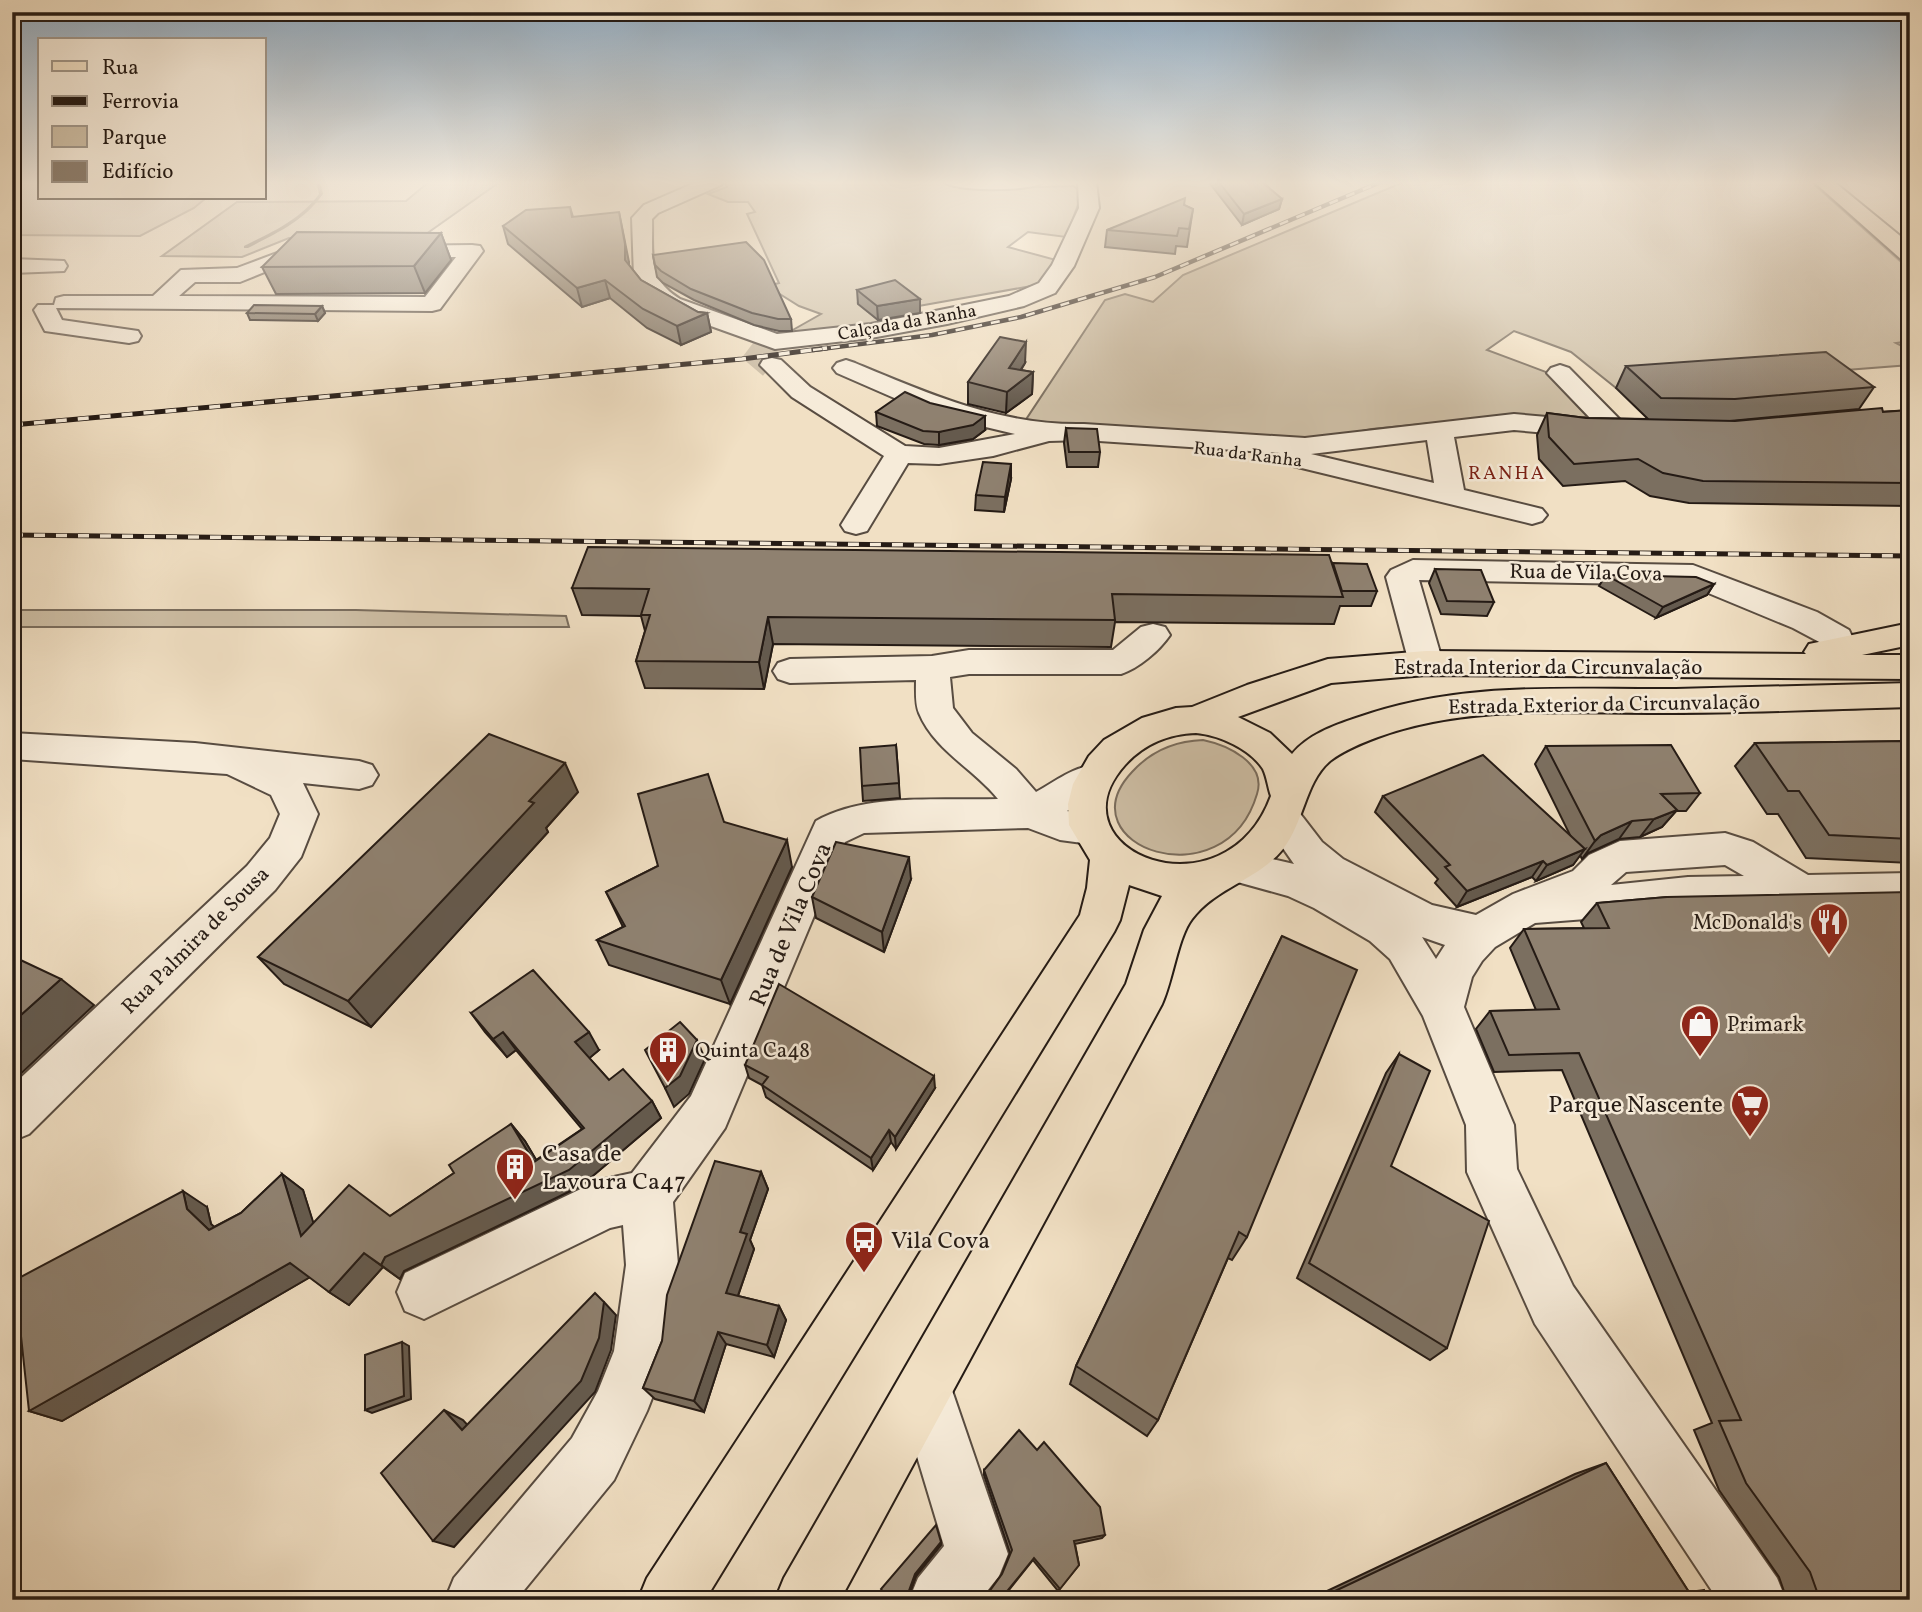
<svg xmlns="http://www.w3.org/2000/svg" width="1922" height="1612" viewBox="0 0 1922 1612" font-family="Vollkorn,serif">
<rect width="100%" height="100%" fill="#f1e0c4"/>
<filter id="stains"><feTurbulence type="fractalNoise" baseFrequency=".00286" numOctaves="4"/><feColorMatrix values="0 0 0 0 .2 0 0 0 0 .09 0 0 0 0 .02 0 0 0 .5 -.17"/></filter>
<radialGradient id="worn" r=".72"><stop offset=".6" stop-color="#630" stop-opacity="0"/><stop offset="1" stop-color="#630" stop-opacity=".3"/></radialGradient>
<g fill="#cebfa6" stroke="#7a6d5e" stroke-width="2">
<path d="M12 181H40V198H206L194 208 140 236 12 235Z"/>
<path d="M430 181H501L419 239 289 238 242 257 162 256 237 202 406 201Z"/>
<path d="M724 181H931L1003 188 1074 186 1082 194 1066 237 1028 232 1008 247 1056 260 1037 285 913 307 859 304 885 326 775 340 821 314 799 306 767 286 779 283 747 214 755 212 748 202H728L708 194 727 187Z"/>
<path d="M1406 181H1810L1910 270V341L1896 343 1910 350V365L1616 388 1571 352 1514 331 1487 350 1554 375 1593 414 1576 420 1517 417 1453 421 1372 429 1320 439H1266L1025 421 1105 300 1125 294 1153 302 1183 275Z"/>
<path d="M12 610H356L566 616 569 627H12Z"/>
<path d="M1203 740C1227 745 1267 763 1257 794 1225 903 1063 846 1132 772 1151 751 1175 741 1203 740Z"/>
</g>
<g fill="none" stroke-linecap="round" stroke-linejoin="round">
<path fill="#76695a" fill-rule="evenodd" d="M316 181H320L323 194C304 221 277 233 248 248H244V246C272 232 300 220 319 194Z"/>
<path stroke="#c8b9a1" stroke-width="22" stroke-dasharray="22 10" stroke-linecap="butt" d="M750 347 754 350"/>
<path stroke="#c8b9a1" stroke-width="28" stroke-dasharray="28 14" stroke-linecap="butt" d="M752 348 772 365"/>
<defs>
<g id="minor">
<path d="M699 181H724L721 185 658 213 652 219C653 255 646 278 680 299L777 334 871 324 1009 296 1039 283 1052 265 1079 208 1078 181H1096L1099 208 1074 266 1055 293 1024 306 947 324 871 338 775 349 683 316 651 300 634 277 632 218 644 205Z"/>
<path d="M943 181H1045C1036 192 952 192 943 181Z"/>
<path d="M301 244 321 245 324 250 321 255 304 256 240 282H195L179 296 425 297 456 257H395L387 256 384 251 387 246 472 245 480 246 483 251 440 309 432 311 56 308 62 320 138 331 141 336 138 341 129 343 45 331 34 310 38 305H54L56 298 64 296H153L181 270 237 268Z"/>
<path d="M12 259 64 261 67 266 64 271 12 273Z"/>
<path d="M772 358 781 360 810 387 905 446 939 448 1015 434 931 414 837 373 833 368 837 363 846 360 855 363C929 394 1002 426 1084 424L1305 438 1514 414 1593 421 1547 373 1551 368 1560 365 1569 368 1630 430 1627 436 1617 438 1604 432 1593 437 1514 430 1454 437 1464 490 1542 509 1547 515 1542 521 1532 524 1281 463 1277 457 1280 453 1084 440 1049 441 993 456 939 464 908 463 867 531 856 534 845 531 841 525 884 456 792 397 760 365 763 360ZM1427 440 1434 483 1311 454Z"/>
<path d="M1413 560 1693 565 1817 612 1849 630 1858 649 1853 657 1841 660 1829 657 1823 644 1793 628 1689 585 1419 580 1443 663 1438 671 1426 675 1414 671 1409 663 1386 577 1391 570Z"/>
<path d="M1153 624 1165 627 1170 635C1159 651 1139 668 1121 674H969L950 677 953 708 972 733 1016 769 1036 792C1058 780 1083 759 1108 767L1114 777 1108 787 1067 811 1104 818 1110 829 1104 840 1090 844 1060 840 1028 828 864 833 845 842 725 1128 673 1202 678 1265 670 1352 647 1411 614 1480 516 1600H445L454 1578 572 1438 598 1391 614 1351 626 1265 623 1225 610 1228 424 1319 405 1311 397 1292 405 1273 587 1186 605 1179 632 1173 691 1096 816 821C867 792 940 801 998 799 974 769 934 750 919 713 915 704 916 690 916 680L790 683 778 679 773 671 778 663 790 659 932 656 969 650H1113L1141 627Z"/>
<path d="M12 733 195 743 359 761 372 765 378 775 372 785 359 789 303 783 318 814 301 857 275 890 29 1134 12 1141V1086L247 866 270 838 280 814 271 795 227 774 12 759Z"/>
<path d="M1281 803 1295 807 1322 842 1343 859 1432 905 1476 915 1513 894 1573 871 1589 855 1620 841 1725 833 1753 842 1808 875 1910 873V907L1688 911 1535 923 1495 947 1482 961 1472 977 1464 1007 1514 1125 1517 1169 1573 1286 1777 1578 1786 1600H1718L1535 1324 1467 1172 1466 1125 1423 1016 1390 959 1370 941 1314 908 1288 896 1223 878 1217 867 1223 856 1237 851 1294 864 1262 818 1267 807ZM1725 865 1744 876 1688 877 1611 885 1626 872ZM1422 937 1445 945 1436 959Z"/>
<path d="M925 1362 945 1370 1008 1554 999 1576 980 1600H909L918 1578 944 1546 897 1390 905 1370Z"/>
</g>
<g id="major">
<path d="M1813 181H1833L1910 244V261L1902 260Z"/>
<path d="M1910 623V645L1862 655H1910V679L1426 675 1331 683 1238 717 1270 733 1292 754C1308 735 1332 726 1356 718 1463 680 1565 690 1676 689 1754 687 1832 685 1910 683V707C1830 709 1751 713 1671 713 1573 714 1472 703 1378 737 1362 743 1344 750 1330 761 1305 782 1304 823 1283 849 1258 880 1216 887 1192 919 1178 937 1173 980 1162 1004L840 1600H775L784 1578 1126 984 1144 930 1162 896 1129 885 1120 920 1114 932 705 1600H638L647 1578 1080 915 1087 888 1090 860 1069 825 1068 804 1073 784 1089 756 1104 740 1142 718 1176 708 1192 707 1247 685 1328 659 1426 651 1806 654 1804 652 1809 644ZM1196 733C1219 735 1250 749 1263 769 1267 777 1268 788 1271 796 1225 921 1048 851 1125 765 1144 744 1168 734 1196 733Z"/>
</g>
</defs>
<use href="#minor" stroke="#584c41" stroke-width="4"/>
<use href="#major" stroke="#251b15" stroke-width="4"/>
<use href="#minor" fill="#f6ebd9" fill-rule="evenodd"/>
<use href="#major" fill="#f1e0c4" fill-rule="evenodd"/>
<defs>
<path id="rail-far1" d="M813 350 932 335 1021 317 1155 277 1383 181"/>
<g id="rail">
<path d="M12 425 742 359 827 348"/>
<path d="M12 535 1910 556"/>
</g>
</defs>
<use href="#rail-far1" stroke="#251b15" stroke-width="4.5"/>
<use href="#rail" stroke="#251b15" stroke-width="5"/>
<use href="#rail-far1" stroke="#f6ebd9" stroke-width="2.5" stroke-dasharray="9" stroke-linecap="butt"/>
<use href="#rail" stroke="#f6ebd9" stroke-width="3.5" stroke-dasharray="11" stroke-linecap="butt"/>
</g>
<g fill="#7b6f60" stroke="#251b15" stroke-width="2">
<path d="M1208 181H1261L1282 199 1279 209 1242 225Z"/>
<path d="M1899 181H1910V189Z"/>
<path d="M1184 205 1193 209 1187 247 1176 246 1175 254 1105 247 1107 230Z"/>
<path d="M570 207 573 217 629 262V265L641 280 698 312 707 313 711 332 681 345 647 328 610 298 582 307 508 244 503 226Z"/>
<path d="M441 233 451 260 425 293 276 294 262 267Z"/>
<path d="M653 255 791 319 792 331H779L754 325 694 300 663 283 657 277Z"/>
<path d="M857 290 920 299V313L878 320 858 304Z"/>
<path d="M322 306 325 313 318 321 250 320 247 313Z"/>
<path d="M1025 363 1021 370 1033 372 1032 394 1006 413 968 404V382Z"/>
<path d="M1626 366 1874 387 1859 409 1730 421 1910 410V506L1689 503 1650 496 1625 481 1563 486 1539 459 1537 435 1547 413 1586 418 1648 419 1616 388Z"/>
<path d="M876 412 985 430 973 439 939 445 924 444 877 426Z"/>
<path d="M1066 428 1100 452 1098 467H1067L1064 443Z"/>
<path d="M1011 479 1004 512 975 510 976 495Z"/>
<path d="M1333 563 1377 591 1371 606H1340L1334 624 1115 622 1111 647 773 644 764 689 645 688 636 661 645 631 641 616 582 615 572 588 1333 566Z"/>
<path d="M1435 569 1494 602 1487 616 1441 614 1429 583Z"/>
<path d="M1606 575 1714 584 1707 595 1656 618 1599 586Z"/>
<path d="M1910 741V863L1806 858 1778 814H1767L1735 766 1755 743Z"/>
<path d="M896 745 900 798 863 801 862 786Z"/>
<path d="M1546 746 1700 793 1686 811H1676L1662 827 1640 837 1619 839 1588 853 1582 859 1580 855 1573 865 1536 881 1532 877 1457 907 1435 883 1438 879 1375 812 1383 796 1570 835 1535 764Z"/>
<path d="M578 792 546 828 548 832 371 1027 284 984 258 957Z"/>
<path d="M724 822 792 867 730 1004 609 965 597 940 623 927 606 892 658 866Z"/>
<path d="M911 879 884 952 816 918 812 897Z"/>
<path d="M1667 897 1910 1600H1787L1779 1577 1719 1490 1694 1430 1712 1423 1562 1070 1494 1072 1476 1029 1490 1011 1536 1010 1510 948 1524 929 1584 928 1581 922 1597 903Z"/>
<path d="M1282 936 1247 1237 1232 1260 1228 1258 1158 1420 1147 1436 1070 1384 1076 1366Z"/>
<path d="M471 1013 599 1050 589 1058 609 1080 652 1101 661 1118 581 1186 404 1271 400 1279 383 1267 349 1305 329 1292 310 1277 62 1421 29 1411 207 1207 211 1224 214 1227 241 1213 282 1174 303 1190 313 1223 390 1216 454 1173 511 1124 525 1141 536 1160 582 1129 516 1050 507 1057 485 1032Z"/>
<path d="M1399 1054 1391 1166 1447 1348 1430 1360 1297 1278 1386 1073Z"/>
<path d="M745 1065 935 1088 896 1149 891 1142 873 1170 766 1097 762 1085 749 1078Z"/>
<path d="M761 1172 768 1189 750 1240 754 1249 738 1296 779 1306 786 1320 774 1357 726 1344 704 1412 655 1399 643 1388 662 1341Z"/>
<path d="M1606 1463 1689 1592 1704 1590 1710 1600H1308L1575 1474Z"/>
<path d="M984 1470 1105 1535 1102 1538 1075 1544 1079 1565 1058 1591 1033 1560 1001 1600H889L941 1542V1545L916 1576 908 1599 983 1600 1002 1574 1010 1553 984 1475Z"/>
</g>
<g fill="#645a4e" stroke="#251b15" stroke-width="2">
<path d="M1282 199 1279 209 1242 225 1244 214Z"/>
<path d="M619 212 629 262V278L625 260Z"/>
<path d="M441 233 451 260 425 293 414 266Z"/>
<path d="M605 280 610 298 582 307 577 288Z"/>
<path d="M920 299V313L878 320 877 306Z"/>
<path d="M322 306 325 313 318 321 315 314Z"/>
<path d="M707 313 711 332 681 345 677 326Z"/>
<path d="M1026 342 1025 363 1008 389 1009 368Z"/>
<path d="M1033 372 1032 394 1006 413 1007 392Z"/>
<path d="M985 416V430L973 439 939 445V432Z"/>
<path d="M1011 464V479L1004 512 1005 497Z"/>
<path d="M1714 584 1707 595 1656 618 1663 607Z"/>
<path d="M768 617 773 644 764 689 759 662Z"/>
<path d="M565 763 578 792 546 828 548 832 371 1027 348 1001 529 801Z"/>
<path d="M1677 810 1662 827 1640 837 1654 819Z"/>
<path d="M1632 821 1619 839 1588 853 1582 859 1595 841 1601 835Z"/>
<path d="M787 840 792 867 730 1004 721 980Z"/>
<path d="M1585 849 1573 865 1536 881 1547 865Z"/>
<path d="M909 857 911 879 884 952 882 932Z"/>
<path d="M1543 861 1532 877 1457 907 1467 891Z"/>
<path d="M61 979 94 1005 12 1082V1023Z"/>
<path d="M503 1032 516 1050 507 1057 493 1039Z"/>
<path d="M589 1032 599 1050 586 1061 575 1042Z"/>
<path d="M697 1040 705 1059 689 1094 674 1107 665 1088Z"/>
<path d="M934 1076 935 1088 896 1149 895 1137Z"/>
<path d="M652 1101 661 1118 581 1186 404 1271 400 1279 381 1265 385 1257Z"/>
<path d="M511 1124 525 1141 547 1178 534 1162Z"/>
<path d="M889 1130 891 1142 873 1170 871 1158Z"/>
<path d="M761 1172 768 1189 750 1240 754 1249 734 1307 726 1293 740 1232Z"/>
<path d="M282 1174 303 1190 322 1250 301 1236Z"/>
<path d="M183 1191 207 1207 211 1224 233 1244 209 1230 187 1209Z"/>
<path d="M364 1253 383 1267 349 1305 329 1292Z"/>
<path d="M290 1263 312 1276 62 1421 29 1411Z"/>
<path d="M604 1302 616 1315 611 1350 595 1392 454 1547 433 1541Z"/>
<path d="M779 1306 786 1320 774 1357 767 1345Z"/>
<path d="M718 1332 726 1344 704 1412 694 1401Z"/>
<path d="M402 1342 409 1346 411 1399 372 1413 365 1410Z"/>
<path d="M444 1410 463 1420 481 1440 462 1430Z"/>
<path d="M941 1542V1545L916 1576 907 1600H906L915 1574Z"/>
</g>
<g fill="#8f8170" stroke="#251b15" stroke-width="2">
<path d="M1218 181H1261L1282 199 1244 214Z"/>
<path d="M1185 198 1184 205 1193 209 1189 229 1179 228 1177 236 1107 230Z"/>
<path d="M570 207 572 217 619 212 625 244V260L641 280 698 312 707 313 677 326 643 309 605 280 577 288 503 226 526 210Z"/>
<path d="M297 232 441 233 414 266 262 267Z"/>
<path d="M746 242 764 260 791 319H778L752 313 691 289 661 271 655 265 653 255Z"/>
<path d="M895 280 920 299 877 306 857 290Z"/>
<path d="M254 305 322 306 315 314 247 313Z"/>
<path d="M1000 337 1026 342 1009 368 1033 372 1007 392 968 382Z"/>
<path d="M1826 352 1874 387 1735 399 1661 398 1626 366Z"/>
<path d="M905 392 930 403 985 416 973 425 939 432 923 431 876 412Z"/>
<path d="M1882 408 1883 412 1910 410V483L1703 481 1663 473 1638 459 1574 464 1549 437 1547 413 1586 418 1735 421Z"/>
<path d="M1066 428 1097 429 1100 452H1069Z"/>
<path d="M983 462 1011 464 1005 497 976 495Z"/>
<path d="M588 547 1329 555 1343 597 1112 594 1115 620 768 617 759 662 636 661 650 615H641L649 589 572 588Z"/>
<path d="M1333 563 1367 564 1377 591H1342Z"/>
<path d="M1435 569 1481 570 1494 602 1447 601Z"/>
<path d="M1606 575 1696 577 1714 584 1663 607Z"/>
<path d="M489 734 565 763 529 801 534 803 348 1001 258 957Z"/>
<path d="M1910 741V839L1829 835 1799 791H1788L1755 743Z"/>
<path d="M896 745 899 783 862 786 860 748Z"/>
<path d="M1671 745 1700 793 1661 794 1677 810 1654 819 1632 821 1601 835 1595 841 1546 746Z"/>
<path d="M1483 755 1585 849 1547 865 1543 861 1467 891 1445 867 1450 865 1383 796Z"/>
<path d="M708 774 724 822 787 840 721 980 597 940 625 926 606 892 658 866 638 794Z"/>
<path d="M836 842 909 857 882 932 812 897Z"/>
<path d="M1910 892V1600H1820L1810 1572 1746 1483 1719 1421 1741 1420 1579 1053 1509 1055 1490 1011 1559 1009 1524 929 1609 928 1597 903 1667 897Z"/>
<path d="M1282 936 1357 970 1247 1237 1239 1232 1158 1420 1076 1366Z"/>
<path d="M12 956 61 979 12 1023Z"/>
<path d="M533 970 589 1032 575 1042 609 1080 623 1069 652 1101 569 1170 385 1257 381 1265 364 1253 329 1292 290 1263 29 1411 15 1280 183 1191 187 1209 209 1230 241 1213 282 1174 301 1236 349 1185 390 1216 454 1173 449 1165 511 1124 534 1162 584 1128 503 1032 493 1039 471 1013Z"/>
<path d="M779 984 934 1076 895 1137 889 1130 871 1158 762 1085 768 1077 745 1065Z"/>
<path d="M680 1022 697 1040 680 1076 665 1088 645 1050Z"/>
<path d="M1399 1054 1430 1071 1391 1166 1489 1221 1447 1348 1309 1263Z"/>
<path d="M715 1161 761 1172 740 1232 747 1234 726 1293 779 1306 767 1345 718 1332 694 1401 643 1388 662 1341 667 1295Z"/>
<path d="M595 1293 604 1302 599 1338 581 1381 433 1541 381 1473 444 1410 462 1430Z"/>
<path d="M402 1342 404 1396 365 1410V1355Z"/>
<path d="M1019 1430 1037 1450 1044 1442 1100 1507 1105 1535 1074 1541 1079 1565 1060 1589 1034 1558 1000 1600H889L881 1589 936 1525 941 1542 915 1574 906 1599 983 1600 1002 1574 1012 1550 984 1470Z"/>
<path d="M1606 1463 1692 1597 1704 1590 1710 1600H1316Z"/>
</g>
<linearGradient id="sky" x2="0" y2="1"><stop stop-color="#90abc2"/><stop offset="0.45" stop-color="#f9f1e4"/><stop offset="1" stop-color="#f9f1e4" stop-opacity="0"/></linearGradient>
<rect width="1922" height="406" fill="url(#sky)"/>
<defs>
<symbol id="restaurant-pin" viewBox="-11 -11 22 30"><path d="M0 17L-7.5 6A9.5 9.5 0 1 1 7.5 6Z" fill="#8f2418" stroke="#f6ebd9"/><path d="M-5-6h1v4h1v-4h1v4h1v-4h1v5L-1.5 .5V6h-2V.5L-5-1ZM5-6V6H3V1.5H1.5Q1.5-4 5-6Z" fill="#fff"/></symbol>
<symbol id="shop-pin" viewBox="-11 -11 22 30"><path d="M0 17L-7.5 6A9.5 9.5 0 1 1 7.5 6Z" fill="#8f2418" stroke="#f6ebd9"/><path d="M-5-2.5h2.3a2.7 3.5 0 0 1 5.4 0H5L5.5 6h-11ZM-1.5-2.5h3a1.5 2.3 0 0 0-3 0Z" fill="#fff"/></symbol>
<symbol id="building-pin" viewBox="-11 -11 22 30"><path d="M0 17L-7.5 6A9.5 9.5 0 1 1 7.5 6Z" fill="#8f2418" stroke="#f6ebd9"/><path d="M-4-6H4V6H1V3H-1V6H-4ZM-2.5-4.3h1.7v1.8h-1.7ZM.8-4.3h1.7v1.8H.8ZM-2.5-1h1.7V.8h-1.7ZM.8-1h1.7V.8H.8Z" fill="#fff"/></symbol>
<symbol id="supermarket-pin" viewBox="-11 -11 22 30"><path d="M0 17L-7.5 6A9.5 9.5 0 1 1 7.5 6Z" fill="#8f2418" stroke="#f6ebd9"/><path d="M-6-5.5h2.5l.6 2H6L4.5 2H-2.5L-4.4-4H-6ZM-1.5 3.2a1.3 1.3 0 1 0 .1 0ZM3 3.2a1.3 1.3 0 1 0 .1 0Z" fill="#fff"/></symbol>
<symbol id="bus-pin" viewBox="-11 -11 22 30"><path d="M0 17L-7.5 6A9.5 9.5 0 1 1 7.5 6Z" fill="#8f2418" stroke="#f6ebd9"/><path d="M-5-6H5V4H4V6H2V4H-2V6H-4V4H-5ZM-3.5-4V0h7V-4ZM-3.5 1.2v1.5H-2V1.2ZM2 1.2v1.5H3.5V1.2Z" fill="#fff"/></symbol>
</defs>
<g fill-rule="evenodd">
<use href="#restaurant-pin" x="1807" y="900" width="44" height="60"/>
<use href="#shop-pin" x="1678" y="1002" width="44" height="60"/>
<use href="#building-pin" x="646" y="1028" width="44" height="60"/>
<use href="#supermarket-pin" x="1728" y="1082" width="44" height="60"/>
<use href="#building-pin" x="493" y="1145" width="44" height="60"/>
<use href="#bus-pin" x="842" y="1218" width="44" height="60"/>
</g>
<g text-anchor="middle" stroke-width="5" stroke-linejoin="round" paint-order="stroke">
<g font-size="18" fill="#251b15" stroke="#f6ebd9">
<text transform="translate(907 322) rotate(-10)" y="6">Calçada da Ranha</text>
<text transform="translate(1248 454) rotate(7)" y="6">Rua da Ranha</text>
</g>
<g font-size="19" letter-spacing="2" fill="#7a1f14" stroke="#f6ebd9">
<text x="1507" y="479">RANHA</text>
</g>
<g font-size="21" fill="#251b15" stroke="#f6ebd9">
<text transform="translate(1586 572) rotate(1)" y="7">Rua de Vila Cova</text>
<text x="1548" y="674">Estrada Interior da Circunvalação</text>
<text transform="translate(1604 704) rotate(-1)" y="7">Estrada Exterior da Circunvalação</text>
<text transform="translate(195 940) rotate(-45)" y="7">Rua Palmira de Sousa</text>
</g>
<g font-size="21" fill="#251b15" stroke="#f6ebd9" text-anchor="start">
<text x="1802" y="929" text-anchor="end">McDonald's</text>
<text x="1727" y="1031">Primark</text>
<text x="695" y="1057">Quinta Ca48</text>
</g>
<g font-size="24" fill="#251b15" stroke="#f6ebd9">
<text transform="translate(790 924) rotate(-67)" y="8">Rua de Vila Cova</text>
</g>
<g font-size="24" fill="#251b15" stroke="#f6ebd9" text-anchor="start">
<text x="1723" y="1112" text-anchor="end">Parque Nascente</text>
<text x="542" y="1161">Casa de<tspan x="542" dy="28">Lavoura Ca47</tspan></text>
<text x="891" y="1248">Vila Cova</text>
</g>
</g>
<rect width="1922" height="1612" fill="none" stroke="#f1e0c4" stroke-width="42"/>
<rect x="14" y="14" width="1894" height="1584" fill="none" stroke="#251b15" stroke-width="3.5"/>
<rect x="21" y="21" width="1880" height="1570" fill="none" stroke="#251b15" stroke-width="2"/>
<rect x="38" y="38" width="228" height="161" fill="#f6ebd9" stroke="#a2988b" stroke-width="2"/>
<rect x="52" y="61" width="35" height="10" fill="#f1e0c4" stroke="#a2988b" stroke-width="2"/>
<text x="102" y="74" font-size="21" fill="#251b15">Rua</text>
<rect x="52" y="96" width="35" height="10" fill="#251b15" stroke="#a2988b" stroke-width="2"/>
<text x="102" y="108" font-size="21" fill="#251b15">Ferrovia</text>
<rect x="52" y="126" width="35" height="21" fill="#cebfa6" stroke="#a2988b" stroke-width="2"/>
<text x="102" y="144" font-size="21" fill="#251b15">Parque</text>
<rect x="52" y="161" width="35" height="21" fill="#8f8170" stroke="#a2988b" stroke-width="2"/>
<text x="102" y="178" font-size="21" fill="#251b15">Edifício</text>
<rect width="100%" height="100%" filter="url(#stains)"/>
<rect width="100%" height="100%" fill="url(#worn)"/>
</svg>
